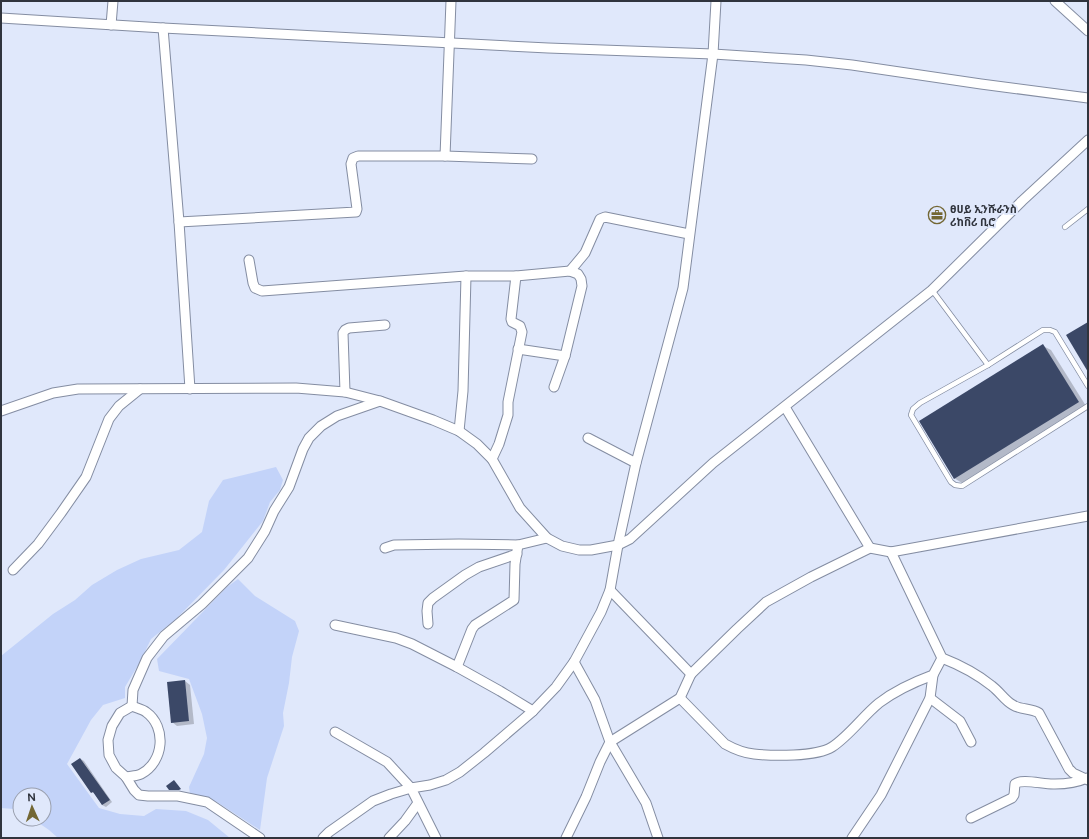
<svg xmlns="http://www.w3.org/2000/svg" width="1089" height="839" viewBox="0 0 1089 839" font-family="Figtree,'Noto Sans Ethiopic',sans-serif">
<rect width="100%" height="100%" fill="#e0e8fb"/>
<g fill="#c3d3f9">
<path d="M276 467 283 480 280 490 270 502 263 521 224 570 176 619 151 639 140 662 125 687V698L103 705 91 720 67 764 99 808 120 814 144 816 156 809 186 811 208 820 230 838H58L49 830 33 819H44V795H20V812L14 809 1 808V656L53 614 75 600 92 585 117 570 141 559 179 550 202 532 209 501 223 480Z"/>
<path d="M238 579 255 596 295 621 299 631 292 657 289 683 283 713 284 726 267 778 260 830 217 802 190 794 189 787 204 754 207 738 202 714 189 679 159 671 157 659 227 587Z"/>
</g>
<g fill="#0003">
<path d="M1043 346 1051 350 1086 406 962 483 954 478Z"/>
<path d="M185 681 190 685 194 724 177 726 172 722Z"/>
<path d="M81 759 84 761 112 802 106 807 102 805 95 794 92 792Z"/>
</g>
<g fill="#3b4867">
<path d="M1088 322V372L1066 335Z"/>
<path d="M1043 344 1079 402 954 479 919 421Z"/>
<path d="M185 680 189 721 171 723 167 682Z"/>
<path d="M80 758 110 800 102 805 93 792 91 793 71 764Z"/>
<path d="M174 780 181 789 179 790H169L166 786Z"/>
</g>
<g fill="none" stroke-linecap="round" stroke-linejoin="round">
<defs>
<g id="service">
<path d="M1065 227 1088 209"/>
<path d="M932 290 988 365"/>
<path d="M1088 386 1055 332 1050 330H1043L988 365 920 403 913 409 911 415 951 482 955 485 962 486 1088 406"/>
</g>
<g id="minor">
<path d="M1055 1 1088 31"/>
<path d="M1 18 163 28 548 48 713 54 806 60 852 65 981 84 1088 98"/>
<path d="M111 25 113 1"/>
<path d="M163 28 179 222 190 389"/>
<path d="M445 156 451 1"/>
<path d="M179 222 356 212 357 209 351 164 353 158 358 156H445L532 159"/>
<path d="M249 260 253 283 255 288 262 291 466 276H516L570 271 578 274 581 279 582 286 565 356 554 387"/>
<path d="M570 271 585 253 600 219 605 217 689 234"/>
<path d="M518 349 565 356"/>
<path d="M345 392 343 333 345 330 349 328 385 325"/>
<path d="M785 407 870 548"/>
<path d="M1 411 53 393 78 389 296 388 345 392 380 401 433 420 459 431 477 444 492 459 520 508 547 538 562 546 579 550H591L618 545 630 539 713 463 932 290 1022 201 1088 140"/>
<path d="M459 431 463 391 466 276"/>
<path d="M588 438 636 463"/>
<path d="M492 459 499 444 508 415V402L522 332 520 326 512 322 511 319 516 276"/>
<path d="M385 548 394 545 459 544 518 545 547 538"/>
<path d="M891 552 942 658C960 665 977 674 992 686 1000 692 1005 701 1013 705 1021 710 1031 708 1039 713L1069 769 1073 773 1088 780"/>
<path d="M13 570 38 544 61 513 86 477 109 419 119 406 140 389"/>
<path d="M610 590 691 674 737 629 766 602 811 577 870 548 891 552 1088 516"/>
<path d="M428 624 427 611 428 603 433 598 465 575 479 567 517 554"/>
<path d="M335 625 396 638 412 644 457 667 500 691 533 711"/>
<path d="M574 662 595 700 610 742 646 803 658 838"/>
<path d="M457 667 472 629 475 625 514 600 515 564 518 545"/>
<path d="M680 698 725 744C734 749 743 753 754 754 772 756 816 757 832 747 849 736 863 716 879 703 896 690 914 682 933 675L942 658"/>
<path d="M930 698 960 721 971 742"/>
<path d="M132 706 133 690 147 658 164 636 202 604 248 558 265 531 274 511 289 487 303 449 309 438 321 426 337 416 380 401"/>
<path d="M132 706 120 713 112 726 108 740 109 755 116 768 126 777 134 790 139 795 148 796H178L207 802 260 838"/>
<path d="M335 732 387 762 411 788 436 838"/>
<path d="M126 777C131 776 137 776 141 774 164 762 167 727 146 712 142 709 136 708 132 706"/>
<path d="M971 818 1012 798 1014 795 1015 784C1022 778 1045 785 1055 784 1065 784 1078 782 1087 778"/>
<path d="M323 838 329 832 373 801 391 794 411 788 430 785 446 780 460 772 484 753 533 711 556 687 574 662 601 612 610 590 618 545 636 463 683 288 713 54 716 1"/>
<path d="M389 838 405 821 418 803"/>
<path d="M566 838 586 797 600 762 610 742 680 698 691 674"/>
<path d="M852 838 881 795 930 698 933 675"/>
</g>
</defs>
<use href="#service" stroke="#848da2" stroke-width="6"/>
<use href="#minor" stroke="#848da2" stroke-width="11"/>
<use href="#service" stroke="#fff" stroke-width="4.5"/>
<use href="#minor" stroke="#fff" stroke-width="9"/>
</g>
<defs>
<symbol id="office-ring" viewBox="-11 -11 22 22"><circle r="9.5" fill="#e0e8fb" stroke="#736734" stroke-width="1.5"/><path d="M-6-3h4V-5.5h4V-3h4V5H-6ZM-1-4.5V-3h2v-1.5ZM-6 0V1H6V0Z" fill="#736734"/></symbol>
</defs>
<g fill-rule="evenodd">
<use href="#office-ring" x="927" y="205" width="20" height="20"/>
</g>
<g text-anchor="middle" stroke-width="4" stroke-linejoin="round" paint-order="stroke">
<g font-size="11" font-weight="bold" fill="#30343d" stroke="#e0e8fb" text-anchor="start">
<text x="950" y="213">ፀሀይ ኢንሹራንስ<tspan x="950" dy="13">ሪከቨሪ ቢሮ</tspan></text>
</g>
</g>
<rect width="1089" height="839" fill="none" stroke="#30343d" stroke-width="4"/>
<g transform="translate(32 807) rotate(357)"><circle r="19" fill="#e0e8fb" stroke="#9aa0af"/>
<path d="M0-3L7 15L0 10L-7 15Z" fill="#736734"/>
<text y="-6" font-size="11" font-weight="bold" text-anchor="middle" fill="#30343d">N</text>
</g>
</svg>
